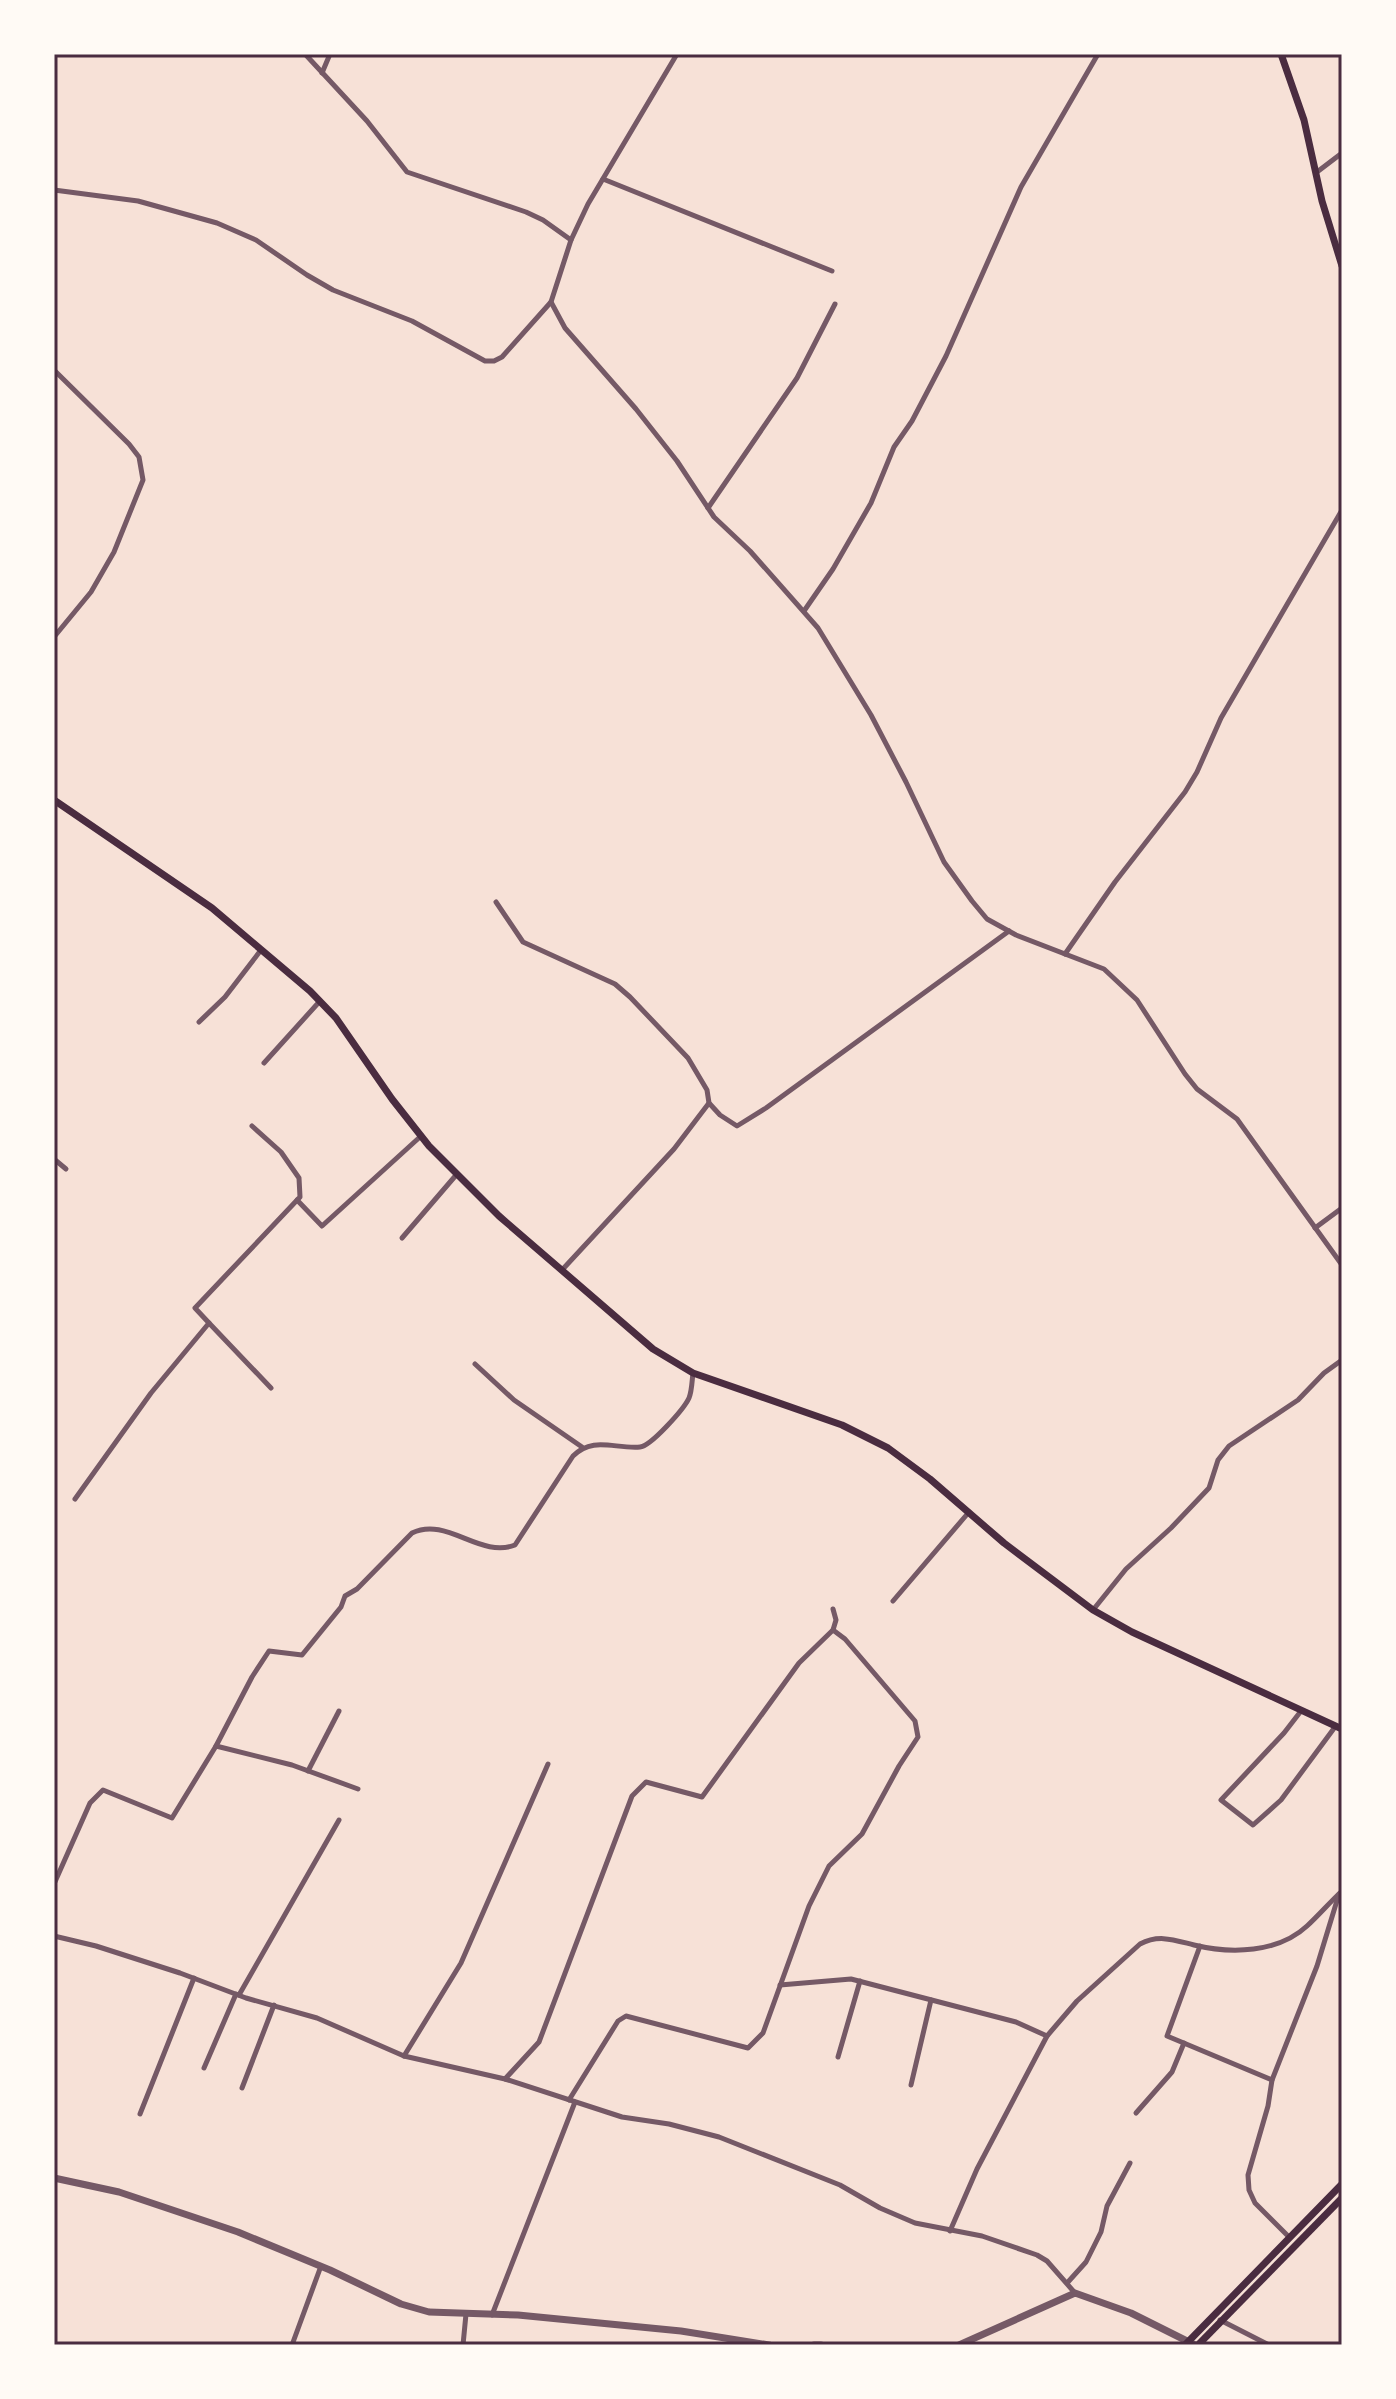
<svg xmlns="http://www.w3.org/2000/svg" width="1396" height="2399" viewBox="0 0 1396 2399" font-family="Roboto,sans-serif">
<rect width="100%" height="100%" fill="#f7e1d7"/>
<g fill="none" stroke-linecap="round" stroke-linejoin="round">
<g stroke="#755966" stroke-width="5">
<path d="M305 54 367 121 407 172 526 212 543 220 571 240"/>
<path d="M322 73 330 54"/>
<path d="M1317 172 1342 153"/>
<path d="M603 179 832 271"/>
<path d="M54 190 138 201 217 223 256 240 307 275 333 290 412 321 485 361H494L502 357 551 302 571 240 588 204 677 54"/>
<path d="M551 302 565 328 636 409 677 461 714 517 750 551 818 628 871 715 906 782 944 862 972 901 987 919 1016 935 1104 969 1137 1000 1185 1074 1197 1089 1237 1119 1342 1265"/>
<path d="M54 370 129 444 139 457 143 480 114 552 91 592 54 637"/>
<path d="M708 508 797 378 835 304"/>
<path d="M804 611 833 569 871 503 894 447 912 421 946 356 1021 187 1098 54"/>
<path d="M496 902 523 942 615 984 630 997 688 1058 707 1090 709 1103 720 1115 737 1126 766 1108 1009 931"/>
<path d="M1065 954 1115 882 1185 792 1197 772 1221 718 1342 510"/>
<path d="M199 1022 225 997 261 950"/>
<path d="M264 1063 320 1001"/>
<path d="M54 1159 66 1169"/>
<path d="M297 1200 322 1226 421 1136"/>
<path d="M1315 1228 1342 1208"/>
<path d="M402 1238 457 1174"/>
<path d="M562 1270 674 1149 709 1103"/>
<path d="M209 1323 271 1388"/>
<path d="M475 1364 514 1400 582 1447"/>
<path d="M75 1499 151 1393 209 1323 195 1308 300 1197 299 1178 281 1152 252 1126"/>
<path d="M893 1601 969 1512"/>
<path d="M1093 1610 1126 1569 1171 1528 1209 1488 1218 1460 1229 1446 1298 1400 1324 1373 1342 1360"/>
<path d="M1301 1711 1284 1733 1221 1800 1253 1825 1281 1800 1335 1727"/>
<path d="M216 1746 252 1677 269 1651 302 1655 341 1607 345 1596 357 1589 412 1533C447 1516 480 1559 515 1545L573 1456C593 1436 614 1449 640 1447 651 1446 684 1409 689 1398 692 1391 692 1380 693 1373"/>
<path d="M308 1771 339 1711"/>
<path d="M54 1884 90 1803 103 1790 172 1818 216 1746 292 1765 358 1789"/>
<path d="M54 1936 96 1946 180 1973 246 1998 317 2018 404 2056 505 2079 622 2117 669 2124 719 2137 840 2185 880 2208 915 2223 982 2236 1037 2255 1047 2261 1075 2293"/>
<path d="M1200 1946 1167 2036 1272 2080"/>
<path d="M780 1985 851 1979 1016 2022 1047 2036"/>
<path d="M239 1995 339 1820"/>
<path d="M404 2056 461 1963 548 1764"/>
<path d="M838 2057 860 1981"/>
<path d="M204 2068 236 1994"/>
<path d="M505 2079 539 2042 632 1796 646 1782 702 1797 799 1663 833 1630 836 1620 833 1609"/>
<path d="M911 2085 931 2000"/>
<path d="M242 2088 274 2005"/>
<path d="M569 2100 618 2021 626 2016 748 2048 763 2033 809 1906 829 1866 862 1834 899 1766 918 1737 915 1721 845 1639 833 1630"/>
<path d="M1136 2113 1172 2072 1184 2043"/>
<path d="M140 2114 194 1978"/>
<path d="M950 2231 977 2169 1047 2036 1077 2001 1140 1944C1159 1934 1174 1940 1194 1945 1231 1954 1278 1953 1307 1926 1319 1915 1330 1902 1342 1891"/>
<path d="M1289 2237 1255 2203 1249 2190 1248 2175 1268 2106 1272 2080 1317 1966 1339 1894"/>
<path d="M1068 2282 1086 2262 1101 2232 1107 2206 1130 2163"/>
<path d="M492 2315 575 2102"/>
<path d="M1220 2320 1269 2345"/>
<path d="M292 2345 321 2266"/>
<path d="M463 2345 466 2314"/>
</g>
<g stroke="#755966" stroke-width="7">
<path d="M54 2178 119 2192 238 2232 330 2270 401 2304 429 2312 518 2315 681 2331 769 2345"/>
<path d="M814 2345H821"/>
<path d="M959 2345 1075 2293 1131 2313 1195 2345"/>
</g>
<g stroke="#4a2c40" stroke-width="7">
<path d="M1281 54 1304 120 1322 201 1342 266"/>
<path d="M54 800 212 908 310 991 336 1018 392 1099 429 1146 499 1216 653 1349 693 1373 842 1425 888 1448 930 1479 1004 1543 1093 1610 1132 1632 1342 1729"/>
<path d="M1185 2345 1342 2184"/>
<path d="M1198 2345 1342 2198"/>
</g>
</g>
<rect width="1396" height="2399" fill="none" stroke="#fffaf5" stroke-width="112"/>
<rect x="56" y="56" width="1284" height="2287" fill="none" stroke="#4a2c40" stroke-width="3"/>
</svg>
